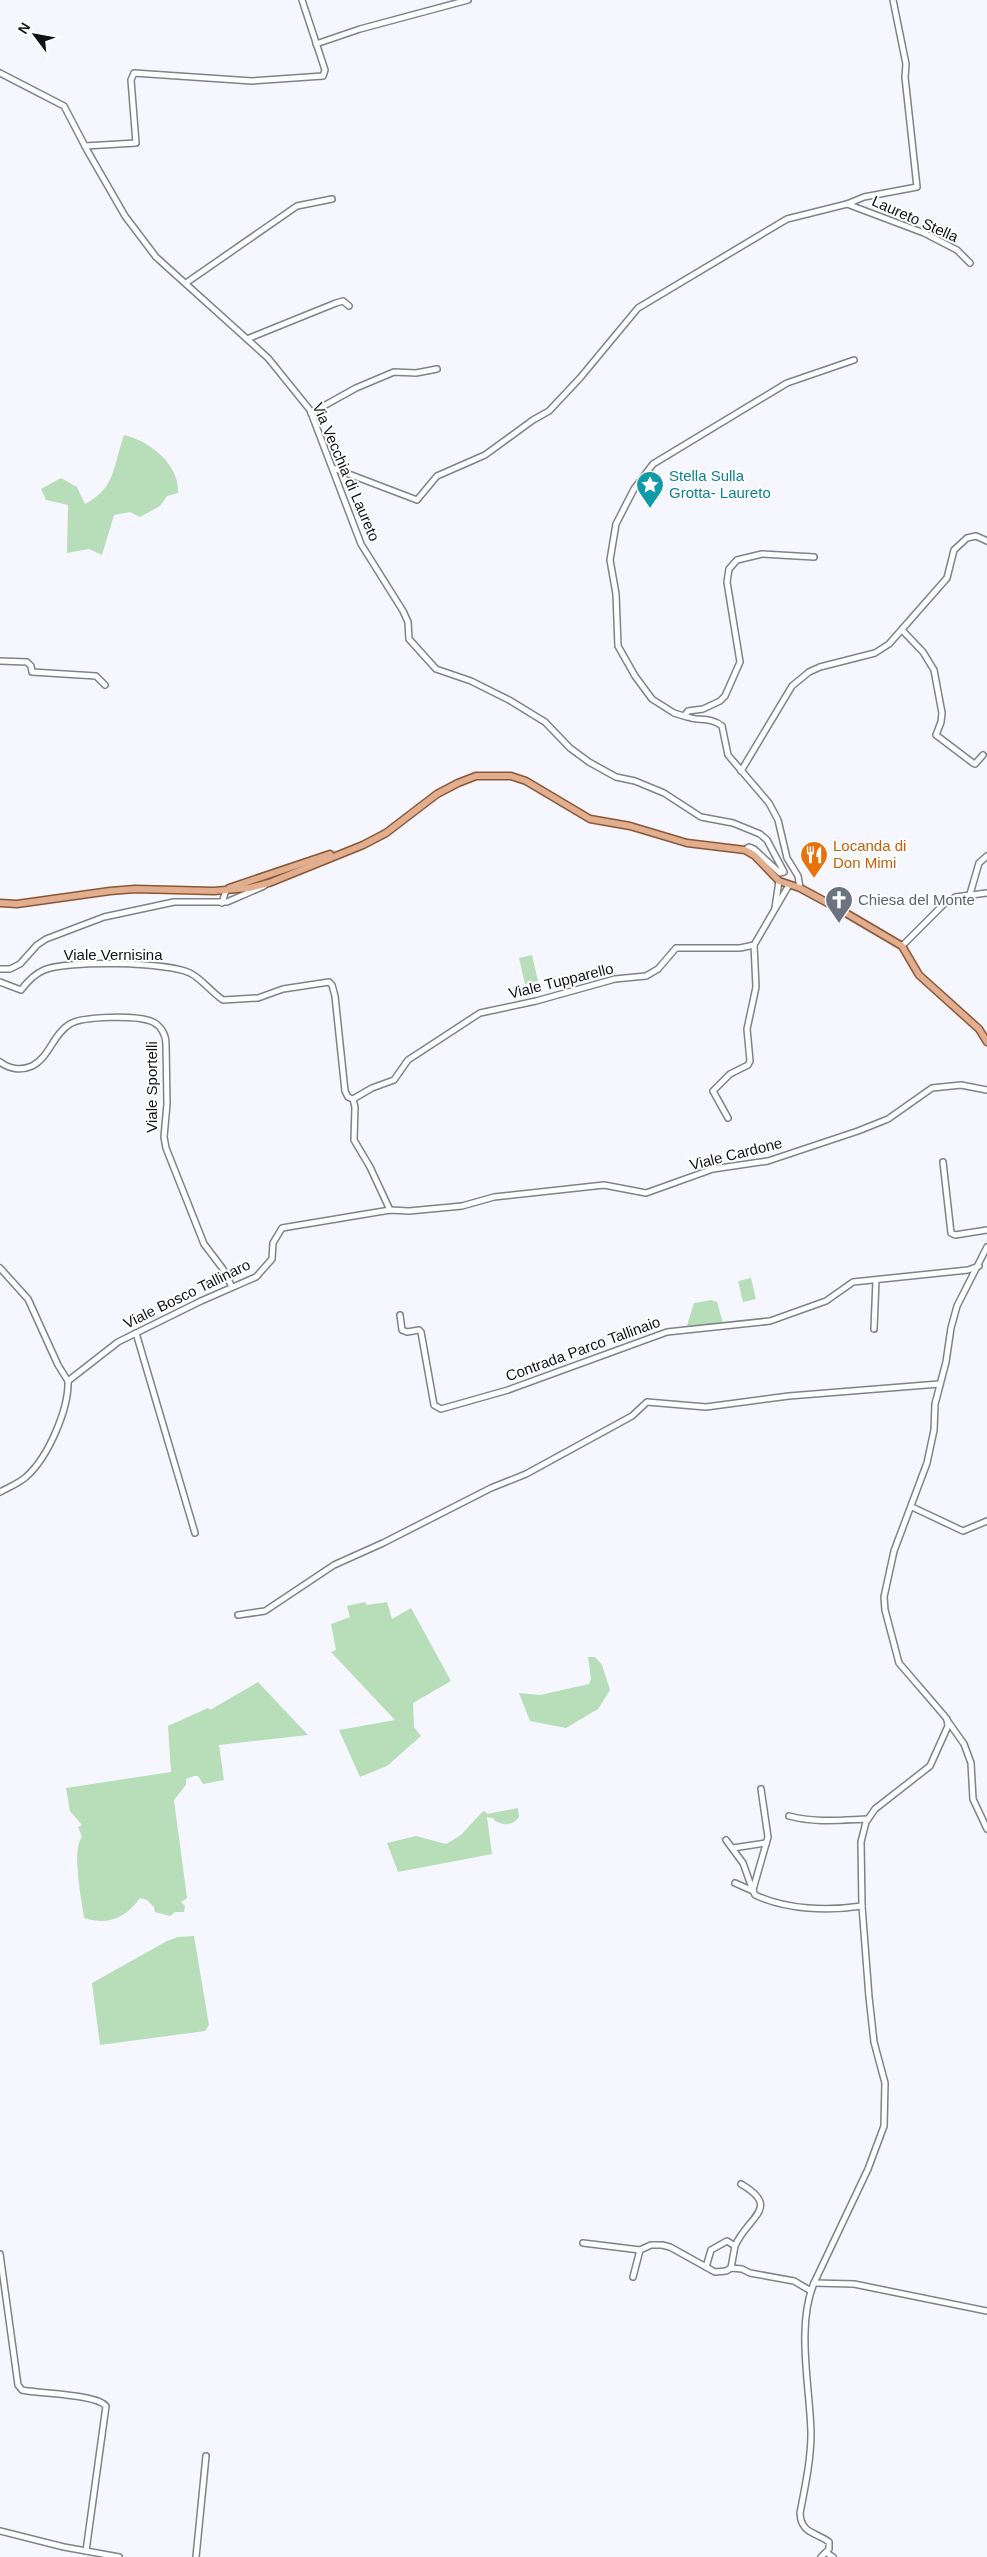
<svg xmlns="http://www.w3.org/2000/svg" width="987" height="2557" viewBox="0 0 987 2557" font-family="Helvetica,sans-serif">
<rect width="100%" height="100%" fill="#f6f7fe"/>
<g fill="#b7ddb9">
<path d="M124 435C150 441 180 465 178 493L167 496 160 506 140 517 130 512 114 515 102 555 89 549 67 553 68 505 46 500 41 489 61 478 77 487 85 504C116 488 113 466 124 435Z"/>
<path d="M532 955 538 981 525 984 519 958Z"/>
<path d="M751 1278 756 1299 743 1302 738 1281Z"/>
<path d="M711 1300 717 1302 723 1323 686 1329 694 1303Z"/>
<path d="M365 1602 367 1605 387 1602 392 1619 411 1608 451 1681 413 1703 414 1727 421 1736 387 1766 360 1777 339 1730 395 1720 331 1652 336 1650 331 1624 350 1617 347 1606Z"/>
<path d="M588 1657H595L602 1665 610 1690 598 1709 566 1728 530 1721 519 1693 540 1695 589 1684 591 1679Z"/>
<path d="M258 1682 308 1735 219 1745 224 1780 203 1784 198 1776H194L186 1779V1785L174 1800 187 1898 181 1902 185 1906 184 1912H175L170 1916 155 1912 154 1907 147 1900 140 1898C126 1918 107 1926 84 1918 82 1900 71 1850 82 1837L78 1827 82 1825 70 1811 66 1788 171 1772 168 1726 208 1708 210 1710Z"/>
<path d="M518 1808 519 1817C513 1826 502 1826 494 1820L493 1818 487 1817 492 1854 398 1872 387 1843 416 1836 446 1844 461 1835 482 1812 485 1811 487 1814Z"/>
<path d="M194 1936 209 2025 205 2031 100 2045 92 1983 167 1941 178 1937Z"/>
</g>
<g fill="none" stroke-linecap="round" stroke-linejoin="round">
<defs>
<g id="minor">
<path d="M316 44 360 29 468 0"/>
<path d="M0 73 64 106 87 150 125 216 156 257 268 358 310 410 361 544 403 611 408 622 409 639 436 669 471 681 509 700 545 722 570 748 589 762 616 777 635 781 664 793 701 817 733 823 760 834 767 840 784 872 780 873 754 849 749 847 745 850"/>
<path d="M85 146 136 143 131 80 134 73 252 81 323 76 325 70 302 0"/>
<path d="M847 204 924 233 957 250 970 263"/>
<path d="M186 283 297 206 332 199"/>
<path d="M247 339 336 303 343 301 349 306"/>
<path d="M311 413 356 388 394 372 416 373 437 369"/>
<path d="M333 468 417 500 437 476 485 455 533 420 549 411 580 378 638 308 787 219 847 204 864 197 917 187 905 77 906 64 893 0"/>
<path d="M902 630 923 652 934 670 942 713 941 722 936 735 973 763 975 764 983 755"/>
<path d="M0 661 27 662 31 666 32 672 96 676 105 685"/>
<path d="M687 717 674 713 652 699 635 676 618 646 616 594 610 560 616 524 634 489 653 464 787 383 854 360"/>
<path d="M741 771 792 686 809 672 820 667 875 653 889 644 947 578 954 550 967 538 976 536 987 541"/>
<path d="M800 888 798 876 787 858 778 820 769 803 728 755 722 726C709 715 694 723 685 715L688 711 703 709 720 701 725 696 740 662 727 582 729 569 737 560 762 554 814 557"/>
<path d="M970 894 979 863 987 856"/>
<path d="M222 903 226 890"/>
<path d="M775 908 779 881"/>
<path d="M902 946 944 904 955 897 987 893"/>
<path d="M0 969H10L20 964 37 945 46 939 104 917 174 902H227L264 886"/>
<path d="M0 982 21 990C27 982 35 974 44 970 67 960 168 962 190 973 202 979 211 992 223 1000L258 998 283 989 329 982 332 985 335 996 345 1091 348 1097 353 1099 355 1107 354 1140 370 1167 390 1210"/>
<path d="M0 1062C9 1069 21 1071 32 1066 49 1058 53 1034 70 1024 83 1016 138 1015 153 1022 161 1026 166 1035 166 1044L167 1104 164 1137 166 1148 204 1244 223 1269 232 1287"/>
<path d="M353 1099 372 1088 394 1080 408 1060 480 1013 536 1001 615 979 646 976 658 969 676 948H740L754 945 789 885"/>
<path d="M728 1118 713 1091 730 1074 748 1065 750 1061 747 1029 756 987 754 945"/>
<path d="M943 1162 951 1233 955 1235 987 1230"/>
<path d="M0 1268 28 1299 58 1365 68 1381"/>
<path d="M400 1315 402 1330 407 1332 419 1330 421 1332 434 1405 441 1409 508 1390 667 1332 770 1321 826 1301 853 1282 968 1270 979 1266"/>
<path d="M874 1329 876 1280"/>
<path d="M136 1333 195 1533"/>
<path d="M68 1381 118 1342 201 1301 256 1277 272 1259 273 1243 282 1228 390 1210 409 1211 462 1206 494 1197 604 1185 646 1193 713 1169 768 1161 858 1131 888 1119 932 1088 961 1085 987 1090"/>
<path d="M0 1492C9 1487 20 1483 27 1476 48 1457 69 1409 68 1381"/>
<path d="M912 1507 963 1531 987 1521"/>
<path d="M238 1615 265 1611 334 1565 383 1543 491 1488 526 1474 632 1416 647 1402 706 1407 789 1396 939 1384"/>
<path d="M947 1720 964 1744 971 1763 973 1799 987 1829"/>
<path d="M761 1789 768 1837 754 1886 753 1891 755 1895C787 1910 828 1911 862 1906"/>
<path d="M789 1816C815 1823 841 1820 868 1819"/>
<path d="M726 1840 743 1863 753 1891 735 1883"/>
<path d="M733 1848 766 1843"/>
<path d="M583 2243 640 2250 651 2245H662L670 2247 715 2272 726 2271 731 2268 742 2269 750 2273 794 2281 811 2291"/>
<path d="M735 2246C748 2216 782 2208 741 2184"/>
<path d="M0 2254 18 2385 22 2390C41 2394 96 2394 106 2406L86 2551"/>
<path d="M706 2267 711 2250 727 2241 735 2246 731 2268"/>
<path d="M633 2277 640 2250"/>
<path d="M814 2283 854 2284 987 2311"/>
<path d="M0 2531 64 2547 119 2557"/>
<path d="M827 2553 833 2557"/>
<path d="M196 2557 206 2456"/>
<path d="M821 2557 829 2549V2542C816 2532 801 2534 800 2513 805 2487 811 2460 811 2433 810 2387 796 2326 814 2283L868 2169 884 2126 885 2083 874 2042 869 1997 862 1906 861 1842 866 1822 875 1809 930 1766 948 1726 947 1719 936 1706 899 1663 885 1610 884 1597 894 1551 927 1463 934 1430 935 1404 946 1362 951 1328 957 1306 987 1247"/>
</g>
<g id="major">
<path d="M229 888 330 854"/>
<path d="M0 903 17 904 110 891 135 889 214 891 249 888 269 883 363 845 386 833 437 794 458 783 476 776H511L526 781 590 819 630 826 687 843 745 850 755 856 779 881 800 888 839 909 902 946 919 975 979 1029 987 1042"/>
</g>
</defs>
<use href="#minor" stroke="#7f828c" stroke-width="8"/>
<use href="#major" stroke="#8b5635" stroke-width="9"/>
<use href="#minor" stroke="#fff" stroke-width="5"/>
<use href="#major" stroke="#e1af8f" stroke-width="6"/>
</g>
<defs>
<symbol id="sight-pin" viewBox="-11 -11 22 30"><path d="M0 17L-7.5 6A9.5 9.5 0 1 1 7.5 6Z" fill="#0f9aa8" stroke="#fff"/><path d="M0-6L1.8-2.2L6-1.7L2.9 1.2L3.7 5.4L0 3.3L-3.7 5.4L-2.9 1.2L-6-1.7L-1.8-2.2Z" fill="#fff"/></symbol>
<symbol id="restaurant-pin" viewBox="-11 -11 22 30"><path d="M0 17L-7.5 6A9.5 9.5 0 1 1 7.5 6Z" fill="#e8710a" stroke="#fff"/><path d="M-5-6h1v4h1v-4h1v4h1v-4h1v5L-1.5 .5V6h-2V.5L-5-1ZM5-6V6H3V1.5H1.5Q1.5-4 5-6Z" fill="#fff"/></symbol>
<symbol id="church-pin" viewBox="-11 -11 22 30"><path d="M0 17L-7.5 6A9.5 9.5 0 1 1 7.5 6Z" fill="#6b7280" stroke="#fff"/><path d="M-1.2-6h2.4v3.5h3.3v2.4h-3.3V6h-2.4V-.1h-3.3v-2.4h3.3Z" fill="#fff"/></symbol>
</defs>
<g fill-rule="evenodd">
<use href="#sight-pin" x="634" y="469" width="32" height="43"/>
<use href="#restaurant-pin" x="798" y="839" width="32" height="43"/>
<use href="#church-pin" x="823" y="884" width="32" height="43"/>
</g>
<g text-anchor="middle" stroke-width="4" stroke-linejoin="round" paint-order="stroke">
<g font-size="15" fill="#111216" stroke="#fff">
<text transform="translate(915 219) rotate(24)" y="5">Laureto Stella</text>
<text transform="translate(346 472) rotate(67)" y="5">Via Vecchia di Laureto</text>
<text x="113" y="960">Viale Vernisina</text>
<text transform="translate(561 981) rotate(-14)" y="5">Viale Tupparello</text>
<text transform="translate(152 1087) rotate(-90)" y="5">Viale Sportelli</text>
<text transform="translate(736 1154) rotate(-14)" y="5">Viale Cardone</text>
<text transform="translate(187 1294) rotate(-26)" y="5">Viale Bosco Tallinaro</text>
<text transform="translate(583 1349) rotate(-20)" y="5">Contrada Parco Tallinaio</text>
</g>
<g font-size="15" fill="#0d838f" stroke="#fff" text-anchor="start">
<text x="669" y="481">Stella Sulla<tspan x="669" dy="17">Grotta- Laureto</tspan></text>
</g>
<g font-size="15" fill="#c56008" stroke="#fff" text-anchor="start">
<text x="833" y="851">Locanda di<tspan x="833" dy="17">Don Mimi</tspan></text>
</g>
<g font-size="15" fill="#5b616d" stroke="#fff" text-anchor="start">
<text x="858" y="905">Chiesa del Monte</text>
</g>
</g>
<g transform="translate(35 35) rotate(302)" stroke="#ffffff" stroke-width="4" paint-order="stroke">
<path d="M0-4L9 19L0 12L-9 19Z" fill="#111216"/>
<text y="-8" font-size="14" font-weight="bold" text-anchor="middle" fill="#111216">N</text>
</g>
</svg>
